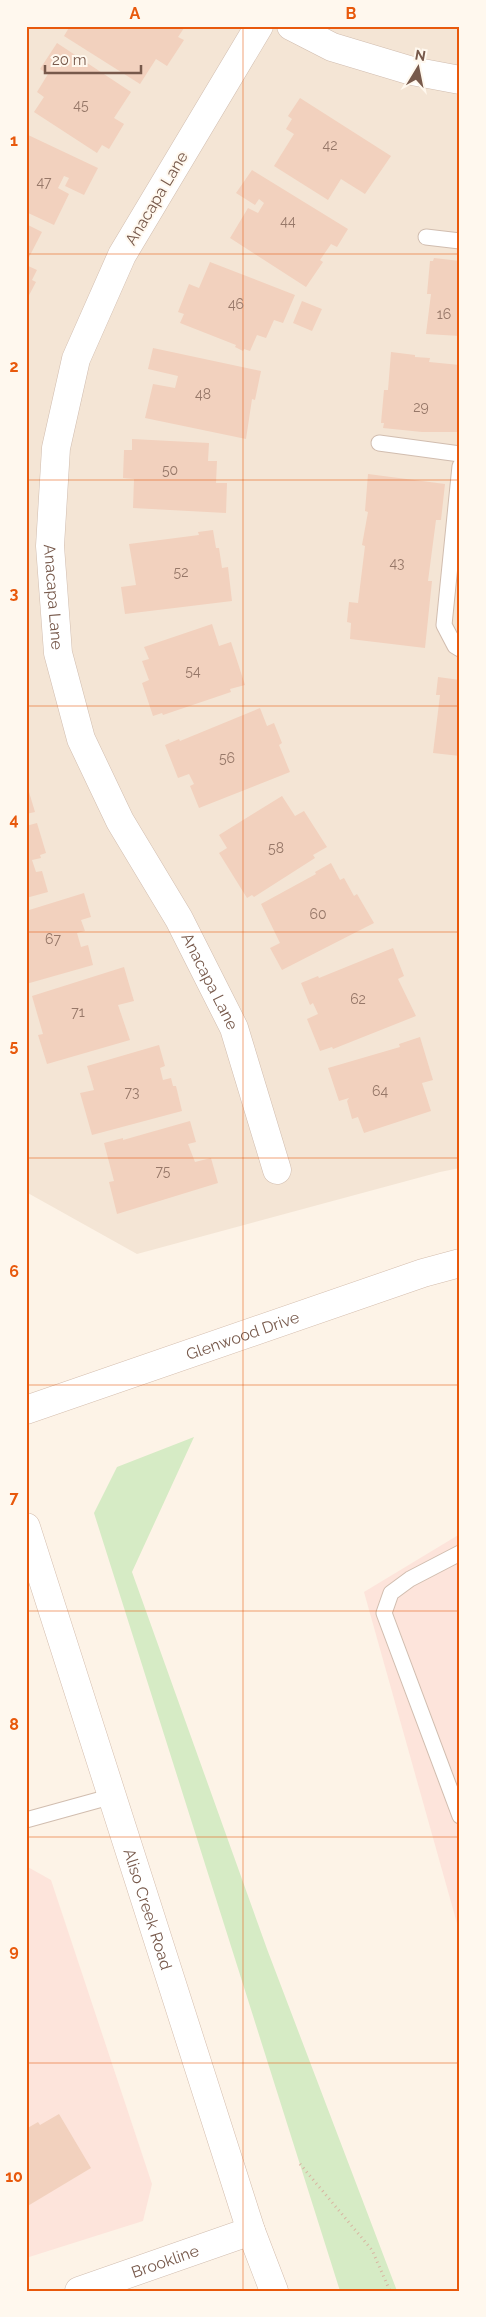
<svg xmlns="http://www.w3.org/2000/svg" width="486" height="2317" viewBox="0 0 486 2317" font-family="Raleway,sans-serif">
<rect width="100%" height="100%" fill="#fdf3e7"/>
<path fill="#f4e5d5" d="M26 26H460V1168L440 1172 137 1254 26 1192Z"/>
<g fill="#fde4db">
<path d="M460 1534V1934L364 1592Z"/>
<path d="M26 1866 51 1880 152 2184 143 2221 26 2258Z"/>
</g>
<path fill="#d6ebc5" d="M194 1437 132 1572 267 1949 397 2291H340L94 1513 117 1467Z"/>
<g fill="#f2d1be">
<path d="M70 26H180L184 28 178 37 184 40 167 66 156 59 140 84 64 36Z"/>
<path d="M57 43 131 92 114 118 124 124 109 149 102 145 97 153 34 112 44 97 37 92 48 74 40 69Z"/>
<path d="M300 98 391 156 365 194 341 179 328 200 274 166 294 134 286 129 292 119 288 116Z"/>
<path d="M26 134 98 168 84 195 65 186 69 178 64 176 58 188 69 194 54 225 26 212Z"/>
<path d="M252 170 348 229 337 247 331 244 320 260 323 262 306 287 230 238 248 208 258 213 264 203 259 199 255 205 236 193Z"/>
<path d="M26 224 42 232 26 263Z"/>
<path d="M434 258 460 261V336L426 334 431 294H427L430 261H433Z"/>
<path d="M210 262 295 295 283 323 274 320 266 338 257 335 250 351 244 349 243 351 235 347 236 345 180 323 184 314 178 312 189 284 199 288Z"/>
<path d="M26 265 37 270 32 280 36 282 26 301Z"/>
<path d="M302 301 322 309 312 331 293 323Z"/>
<path d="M153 348 261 371 255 400 252 399 246 439 145 418 153 384 175 388 178 376 148 369Z"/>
<path d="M391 352 415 355V357L430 358 429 362 460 365V432H422L383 428 384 423H381L384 390H388Z"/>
<path d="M132 439 209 443 208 461H217L216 483H227L226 513 133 508 134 479 123 478 124 450H132Z"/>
<path d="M368 474 445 484 441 520H436L428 581H432L425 648 350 639 351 623 347 622 349 602 358 603 365 546 362 545 368 512 365 511Z"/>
<path d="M213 530 216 548H219L222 568 228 567 232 601 125 614 121 587 136 585 129 544 199 535 198 532Z"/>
<path d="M212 624 219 646 231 642 245 685 230 689 231 692 163 715 162 713 153 716 142 683 149 680 142 661 149 659 144 647Z"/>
<path d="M438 677 460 680V756L433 753 440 695H436Z"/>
<path d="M260 708 267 726 274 723 282 743 279 745 290 772 199 808 190 786 194 784 189 774 178 778 165 745 179 739 180 741Z"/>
<path d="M26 782 35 812 26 814Z"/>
<path d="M282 796 295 816 304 811 327 847 313 855 315 858 254 897 252 895 247 898 219 853 227 848 219 835Z"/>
<path d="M37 823 46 853 40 855 41 858 32 860 36 872 42 871 48 892 26 898V826Z"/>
<path d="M331 863 340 880 344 878 354 896 357 894 374 923 282 970 270 948 280 943 261 904 316 874 315 872Z"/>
<path d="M84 893 91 917 81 920 85 931 77 933 81 947 88 945 93 965 26 984V911Z"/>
<path d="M393 948 404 976 398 979 416 1016 333 1049 332 1047 320 1051 307 1019 318 1014 313 1003 310 1005 301 983 318 976 319 978Z"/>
<path d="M124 967 134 1001 118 1005 130 1040 47 1064 38 1035 43 1034 32 996Z"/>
<path d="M420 1037 433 1080 422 1083 431 1111 364 1133 358 1117 352 1119 347 1101 349 1098 339 1101 328 1068 400 1047 399 1044Z"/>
<path d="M159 1045 165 1066 160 1068 163 1080 171 1078 173 1086H176L182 1111 92 1135 80 1093 94 1090 87 1066Z"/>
<path d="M190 1121 196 1142 188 1144 195 1162 211 1158 218 1183 117 1214 109 1182 114 1181 104 1143 123 1138V1140Z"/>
<path d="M59 2114 91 2168 26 2207V2129L38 2122 40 2125Z"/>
</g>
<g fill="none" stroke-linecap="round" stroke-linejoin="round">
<defs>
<g id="lane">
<path d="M426 237 460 241"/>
<path d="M379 443 460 454"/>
<path d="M460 466 444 625 455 646 460 649"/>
<path d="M460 1553 410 1579 391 1593 384 1613 460 1816"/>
<path d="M26 1820 113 1796"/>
</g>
<g id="street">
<path id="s1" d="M259 26 122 255 76 359 56 448 50 546 58 653 81 739 120 821 179 919 234 1028 277 1170"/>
<path d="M291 26 332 47 412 71 460 80"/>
<path id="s2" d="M79 2291 251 2231"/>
</g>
<g id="secondary">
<path id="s3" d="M26 1410 423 1273 460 1263"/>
<path id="s4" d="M26 1527 251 2231 274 2291"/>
</g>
</defs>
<use href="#lane" stroke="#d1bdaf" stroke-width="17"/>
<use href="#street" stroke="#d1bdaf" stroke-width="29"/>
<use href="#secondary" stroke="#d4bdad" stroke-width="29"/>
<path stroke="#d8b4a1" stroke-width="3" stroke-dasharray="1 4" stroke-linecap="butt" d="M300 2164 372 2250 390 2291"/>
<use href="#lane" stroke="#fff" stroke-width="15"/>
<use href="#street" stroke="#fff" stroke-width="28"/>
<use href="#secondary" stroke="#fff" stroke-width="28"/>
</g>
<path fill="none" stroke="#e8590c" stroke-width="1" stroke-opacity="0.55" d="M243 26V2291M26 254H460M26 480H460M26 706H460M26 932H460M26 1158H460M26 1385H460M26 1611H460M26 1837H460M26 2063H460"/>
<g text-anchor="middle" stroke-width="4" stroke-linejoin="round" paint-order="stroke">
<g font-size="14" fill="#967768">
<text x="81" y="110">45</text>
<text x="330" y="150">42</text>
<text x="44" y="187">47</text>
<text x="288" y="226">44</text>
<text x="236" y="309">46</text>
<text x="444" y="319">16</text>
<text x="203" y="399">48</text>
<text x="421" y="412">29</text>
<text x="170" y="475">50</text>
<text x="397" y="568">43</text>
<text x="181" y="577">52</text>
<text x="193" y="676">54</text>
<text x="227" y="763">56</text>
<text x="276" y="853">58</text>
<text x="318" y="919">60</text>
<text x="53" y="944">67</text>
<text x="358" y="1004">62</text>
<text x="78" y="1017">71</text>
<text x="380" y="1096">64</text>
<text x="132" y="1097">73</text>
<text x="163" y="1176">75</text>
</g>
<g font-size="16" fill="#77594b" stroke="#fff8ee">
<text transform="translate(156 198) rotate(-59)" y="6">Anacapa Lane</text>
<text dy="6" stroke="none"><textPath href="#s1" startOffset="621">Anacapa Lane</textPath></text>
<text dy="6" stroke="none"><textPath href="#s1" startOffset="1041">Anacapa Lane</textPath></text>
<text dy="6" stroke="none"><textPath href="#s3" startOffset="229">Glenwood Drive</textPath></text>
<text dy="6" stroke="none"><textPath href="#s4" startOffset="401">Aliso Creek Road</textPath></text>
<text dy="6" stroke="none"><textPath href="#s2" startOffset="91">Brookline</textPath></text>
</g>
</g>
<rect width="486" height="2317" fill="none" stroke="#fff8ee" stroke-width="55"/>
<g transform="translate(418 68) rotate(10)" stroke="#fff8ee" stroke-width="4" paint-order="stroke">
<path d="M0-4L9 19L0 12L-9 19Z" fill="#77594b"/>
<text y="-8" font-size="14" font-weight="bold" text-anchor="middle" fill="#77594b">N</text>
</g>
<path d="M45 65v8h96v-8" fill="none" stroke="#77594b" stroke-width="2.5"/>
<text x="52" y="65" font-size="15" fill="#77594b" stroke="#fff8ee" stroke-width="4" paint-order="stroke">20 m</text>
<rect x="28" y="28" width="430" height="2262" fill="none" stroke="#e8590c" stroke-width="2"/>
<g font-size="16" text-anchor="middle" font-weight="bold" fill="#e8590c">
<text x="135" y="19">A</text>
<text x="351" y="19">B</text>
<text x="14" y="146">1</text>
<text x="14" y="372">2</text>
<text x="14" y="599">3</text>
<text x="14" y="825">4</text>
<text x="14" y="1051">5</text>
<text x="14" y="1277">6</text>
<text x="14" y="1503">7</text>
<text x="14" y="1730">8</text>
<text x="14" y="1956">9</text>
<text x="14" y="2182">10</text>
</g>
</svg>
